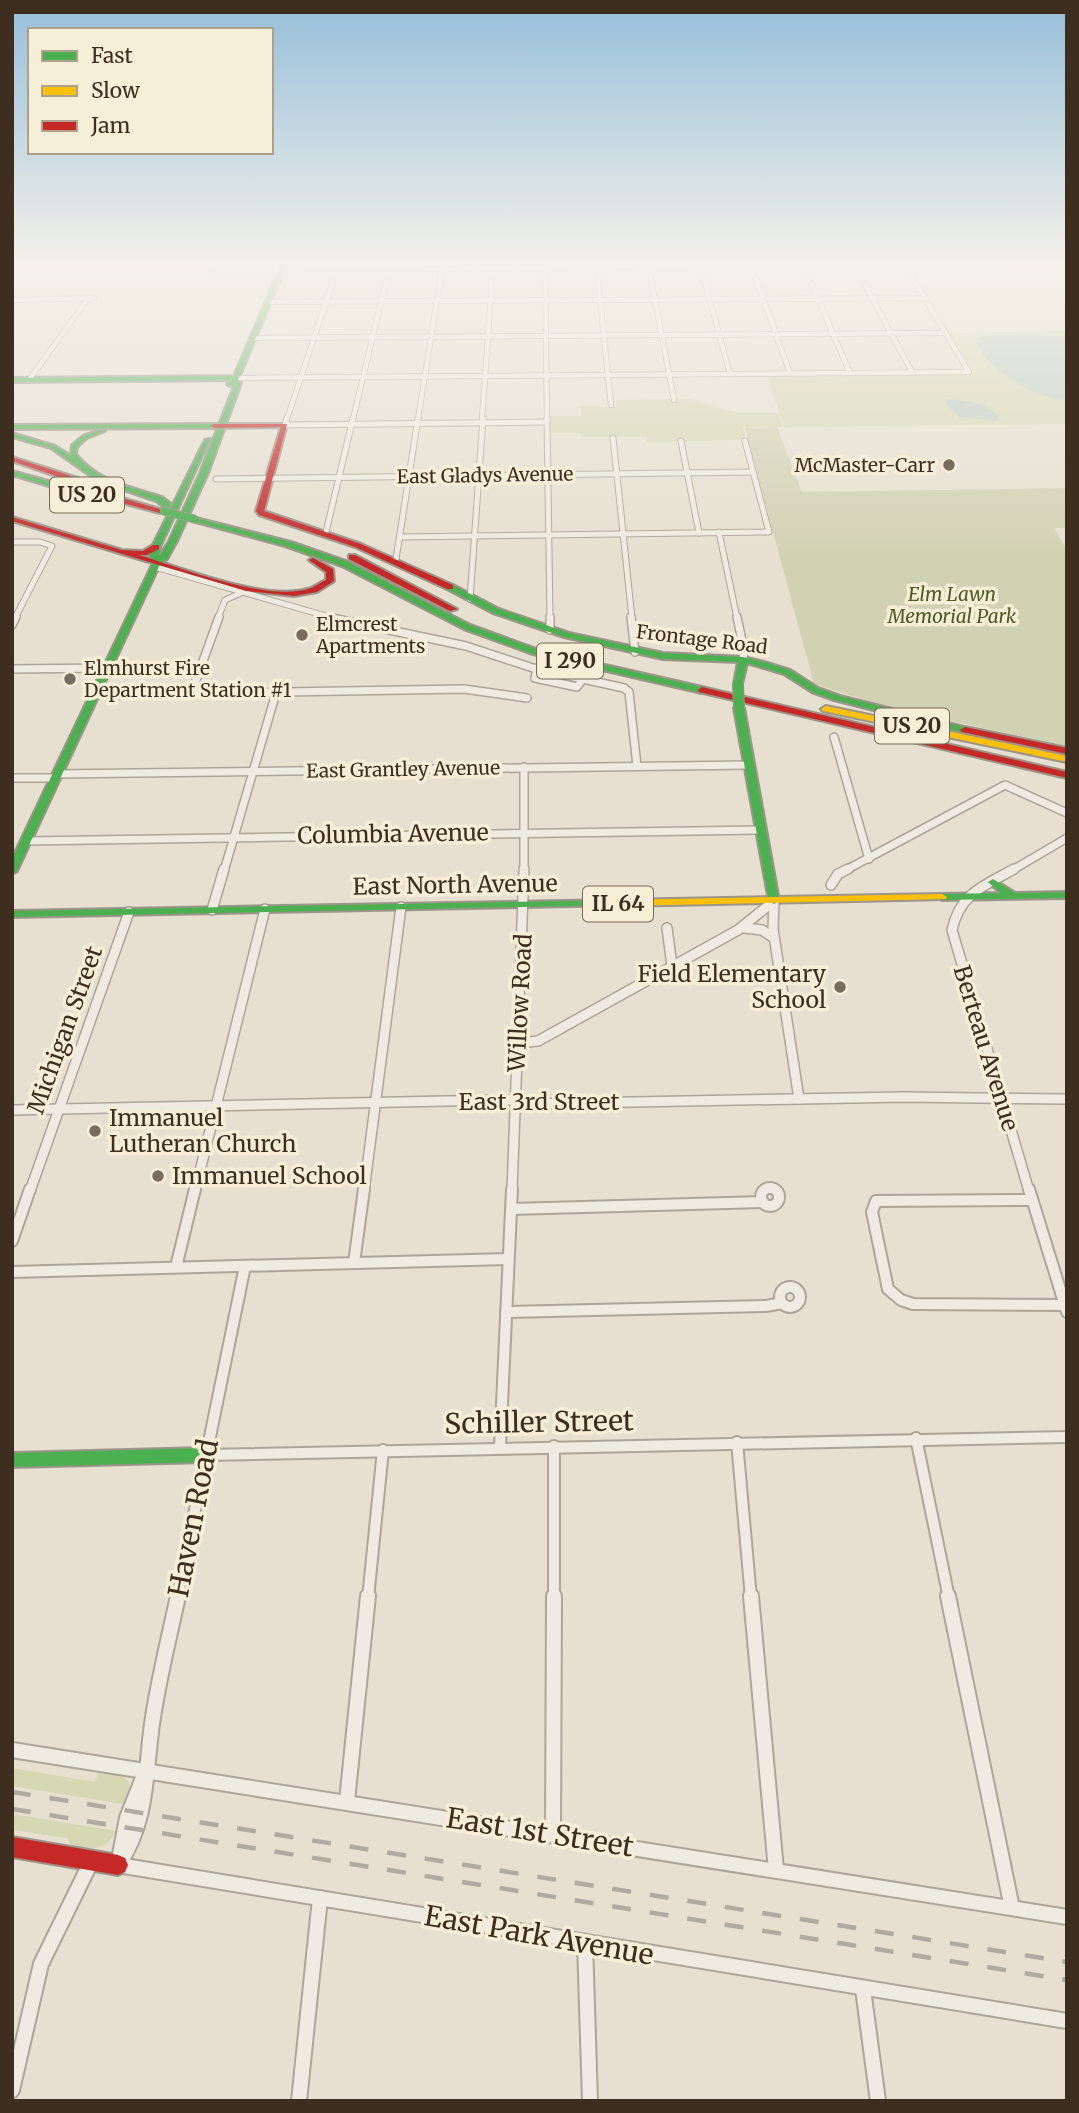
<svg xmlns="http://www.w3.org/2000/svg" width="1079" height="2113" viewBox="0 0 1079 2113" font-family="Merriweather,serif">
<rect width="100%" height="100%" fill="#e7e0d1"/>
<g fill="#d6d7b3">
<path d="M1067 331V424L784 427 766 374 974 373 949 333Z"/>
<path d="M691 399 738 413H778L782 427H743L746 440 647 442 646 437H581L580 433H552L550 416H581V407H617L616 400Z"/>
<path d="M12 1768 95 1782 99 1769 117 1772 129 1782V1805L12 1786Z"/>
<path d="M12 1814 116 1831C106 1851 92 1850 72 1846L67 1838 12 1830Z"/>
</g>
<g fill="#d1d1b3">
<path d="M700 262H929L923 266 702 268Z"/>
<path d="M777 427 802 492 1067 488V528H1054L1067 550V746L891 708 814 684 745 428Z"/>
</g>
<g fill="#bcccc2">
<path d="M987 335 1067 336V401C1036 398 984 369 975 339Z"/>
<path d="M947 399C969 402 989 401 1001 421L959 417 944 401Z"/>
</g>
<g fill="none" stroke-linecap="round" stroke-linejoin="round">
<g stroke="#bcccc2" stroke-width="2">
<path d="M618 269 911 267 918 262"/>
<path d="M302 270H420"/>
</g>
<defs>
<g id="street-far5">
<path d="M216 262 213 269 218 270H284"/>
<path d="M545 262 547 419"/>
<path d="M421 269 691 266"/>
<path d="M912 277 969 372"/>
<path d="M809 278 850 373"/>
<path d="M598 279 611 405"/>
<path d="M651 279 674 400"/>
<path d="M704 279 730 374"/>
<path d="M756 279 790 373"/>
<path d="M865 285 912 372"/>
<path d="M12 300 94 298 87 300 29 380"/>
<path d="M271 302 924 298"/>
<path d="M254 338 946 333"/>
<path d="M236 378 969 372"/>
<path d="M287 419 333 281"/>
<path d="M353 419 386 281"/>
<path d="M418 419 443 262"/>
<path d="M482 419 492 280"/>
</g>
<g id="street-far4">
<path d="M287 418 285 425 546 422"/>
<path d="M547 418 550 618"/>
<path d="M613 438 632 618"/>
<path d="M681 441 699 533"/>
<path d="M216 479 753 472"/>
<path d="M326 532 353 418"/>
<path d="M719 532 737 618"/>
<path d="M401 537 769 532 745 441"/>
<path d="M12 542H40L52 546 15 618"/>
<path d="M396 559 418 418"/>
<path d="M155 567 333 618"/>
<path d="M470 599 483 418"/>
<path d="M218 618 225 600 241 593"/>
</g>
<g id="street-far3">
<path d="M327 617 466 646 533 668 624 688 629 692 637 766"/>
<path d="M550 617V630"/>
<path d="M631 617 635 652"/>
<path d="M737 617 744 650 743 660"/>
<path d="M12 625 16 617"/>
<path d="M12 669 107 668"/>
<path d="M537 669 535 678 577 687 583 679"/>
<path d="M191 694 219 617"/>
<path d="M94 695 464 689 527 698"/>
<path d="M834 737 869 859"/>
<path d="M524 767V871"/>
<path d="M57 774 749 765"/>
<path d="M12 778H56"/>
<path d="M26 841 760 830"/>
<path d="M224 871 276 693"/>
<path d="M844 871 1005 785 1067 813"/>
<path d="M1011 871 1067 838"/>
</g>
<g id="street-far2">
<path d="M1014 869C984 886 960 893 952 930L1029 1191"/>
<path d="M831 885 838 874 848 869"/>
<path d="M774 901 773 929 799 1099"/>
<path d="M212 910 224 869"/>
<path d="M667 928 672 966"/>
<path d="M744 928 762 930 774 938"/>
<path d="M518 1043 538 1041 738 930 774 901"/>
<path d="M12 1110 494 1100H515L527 1104 903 1097 1067 1099"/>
<path d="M30 1191 129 912"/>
<path d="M195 1191 265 909"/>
<path d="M364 1191 401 907"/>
<path d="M512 1191 524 869"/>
</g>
<g id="street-far1">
<circle cx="770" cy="1197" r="9"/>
<path d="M1029 1189 1067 1312"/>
<path d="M1032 1200 876 1201 872 1212 888 1289 901 1300 913 1304 1065 1305"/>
<path d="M511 1209 763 1202"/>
<path d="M12 1241 30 1189"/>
<path d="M354 1263 364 1189"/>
<path d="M176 1267 195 1189"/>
<path d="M12 1272 508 1259"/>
<circle cx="790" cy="1297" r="10"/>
<path d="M506 1312 766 1306 782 1303"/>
<path d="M916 1438 949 1598"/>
<path d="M737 1442 751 1598"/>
<path d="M500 1447 512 1189"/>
<path d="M206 1455 1067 1437"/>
<path d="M177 1598 245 1266"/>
<path d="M368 1598 383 1450"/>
<path d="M554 1598V1446"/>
</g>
<g id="street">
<path d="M751 1596 776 1870"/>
<path d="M948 1596 1012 1908"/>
<path d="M12 1750 1067 1917"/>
<path d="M347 1801 368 1596"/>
<path d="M553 1834 554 1596"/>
<path d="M118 1865 1067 2021"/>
<path d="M118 1865C148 1822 145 1774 152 1724 158 1681 169 1638 178 1596"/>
<path d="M118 1865 127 1818 145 1773"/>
<path d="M585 1943 590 2101"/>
<path d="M863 1989 878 2101"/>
<path d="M12 2090 41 1964 91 1862"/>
<path d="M299 2101 320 1898"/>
</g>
<g id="fast">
<path d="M285 262H291L285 268 238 380 241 383 208 473 177 541 167 559 160 564 146 594 17 871 12 874V859L153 563 150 555 152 547 205 440 210 439 160 547 159 557 169 541 200 473 235 384 230 386 227 384 232 380 12 382V378L234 376 280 268Z"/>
<path d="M12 425 214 424 217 426 214 428 12 429Z"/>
<path d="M100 430 105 431 87 438 77 447 76 454C96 481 131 487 162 497L170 503V507H164L156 501 98 481 51 448 12 437V433L55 446 71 456 72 445 83 436Z"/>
<path d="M12 471 99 495 100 497 93 499 12 475Z"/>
<path d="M192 517 291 542 348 562 470 625 539 650 702 687 706 690 702 693 533 654 464 629 342 566 285 546 192 521Z"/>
<path d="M447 585H453L499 609 569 633 663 653 743 657 764 662 790 670 818 688 840 696 968 728 970 730 965 733 834 700 812 692 784 674 747 663 742 684 735 686 734 684 738 662 663 659 564 637 493 613 447 589Z"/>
<path d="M739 705 744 708 779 901 774 904 769 901 734 708Z"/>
<path d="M993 879 1015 893 1067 892V898L942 900 937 897 942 894 1001 893 988 882Z"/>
<path d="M619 900 624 903 623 905 12 917V911Z"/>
<path d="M206 1448 212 1450 214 1455 212 1460 206 1462 12 1467V1453Z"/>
</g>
<g id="slow">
<path d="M826 706 1067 756V762L823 711 821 709Z"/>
<path d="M942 894 947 897 946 899 619 906 614 903 619 900Z"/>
</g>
<g id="jam">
<path d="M287 424 264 511 361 544 453 585V589H447L355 547 259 515 256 511 281 427 214 428 211 426 214 424Z"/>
<path d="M12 457 106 487 107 489 100 491 12 461Z"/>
<path d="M88 490H94L167 511 160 513 88 494Z"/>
<path d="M12 517 122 550 143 551 153 545H159V549L147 555H139C182 568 269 603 311 588 316 586 321 582 326 580V572L309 560 313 558 333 569 334 581 317 592 294 596 246 591 12 521Z"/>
<path d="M349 555H355L457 609 450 611 349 559Z"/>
<path d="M702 687 1067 772V778L699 692 698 690Z"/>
<path d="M965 727 1067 748V754L962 732 960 730Z"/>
<path d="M12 1837 118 1855 125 1858 128 1865 125 1872 118 1875 12 1857Z"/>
</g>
</defs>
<use href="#street-far5" stroke="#ada599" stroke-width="6"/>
<use href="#street-far4" stroke="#ada599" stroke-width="7"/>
<use href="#street-far3" stroke="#ada599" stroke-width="10"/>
<use href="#street-far2" stroke="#ada599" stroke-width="12"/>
<use href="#street-far1" stroke="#ada599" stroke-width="14"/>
<use href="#street" stroke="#ada599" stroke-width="18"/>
<use href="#fast" stroke="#9c958a" stroke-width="4"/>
<use href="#slow" stroke="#9c958a" stroke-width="4"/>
<use href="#jam" stroke="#9c958a" stroke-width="4"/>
<use href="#street-far5" stroke="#efebe3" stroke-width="4.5"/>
<use href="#street-far4" stroke="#efebe3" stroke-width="5"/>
<use href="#street-far3" stroke="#efebe3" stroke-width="7"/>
<use href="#street-far2" stroke="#efebe3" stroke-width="9"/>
<use href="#street-far1" stroke="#efebe3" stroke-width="10"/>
<use href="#street" stroke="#efebe3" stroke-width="14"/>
<use href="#fast" fill="#4caf50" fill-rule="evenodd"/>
<use href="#slow" fill="#ffc107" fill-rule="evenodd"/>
<use href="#jam" fill="#c62828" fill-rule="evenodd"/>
<g stroke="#afaaa2" stroke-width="4.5" stroke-dasharray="19 19" stroke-linecap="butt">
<path d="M12 1792 1067 1962"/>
<path d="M12 1809 1067 1980"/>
</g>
<defs>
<path id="fast-bridge-far1" d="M163 511 195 519"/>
<path id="fast-bridge" d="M738 684 739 708"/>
</defs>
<use href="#fast-bridge-far1" stroke="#9c958a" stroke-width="9" stroke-linecap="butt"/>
<use href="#fast-bridge" stroke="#9c958a" stroke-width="12" stroke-linecap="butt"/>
<use href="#fast-bridge-far1" stroke="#4caf50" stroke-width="7"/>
<use href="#fast-bridge" stroke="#4caf50" stroke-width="10"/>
</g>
<linearGradient id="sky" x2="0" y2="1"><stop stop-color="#96bed9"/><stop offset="0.47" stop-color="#f4f1ea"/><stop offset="1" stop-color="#f4f1ea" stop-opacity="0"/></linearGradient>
<rect width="1079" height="558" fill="url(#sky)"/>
<g fill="#786c5e" stroke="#f7eed8" stroke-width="2.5">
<circle cx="949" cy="465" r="7"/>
<circle cx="302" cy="635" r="7"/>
<circle cx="70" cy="679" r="7"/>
<circle cx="840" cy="987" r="7"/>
<circle cx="95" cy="1131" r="7"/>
<circle cx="158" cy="1176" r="7"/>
</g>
<g text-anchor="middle" stroke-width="7" stroke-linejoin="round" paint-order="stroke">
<g font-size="19" fill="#3d2e20" stroke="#f7eed8" text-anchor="start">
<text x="935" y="472" text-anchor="end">McMaster-Carr</text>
<text x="316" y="631">Elmcrest<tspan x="316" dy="22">Apartments</tspan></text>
<text x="84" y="675">Elmhurst Fire<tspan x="84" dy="22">Department Station #1</tspan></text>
</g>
<g font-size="19" fill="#3d2e20" stroke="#f7eed8">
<text transform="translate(485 475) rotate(-1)" y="7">East Gladys Avenue</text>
<text transform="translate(702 639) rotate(7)" y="7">Frontage Road</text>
<text transform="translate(403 769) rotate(-1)" y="7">East Grantley Avenue</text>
</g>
<g font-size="19" font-style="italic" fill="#4d5a26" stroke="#f7eed8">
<text x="952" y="601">Elm Lawn<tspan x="952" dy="22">Memorial Park</tspan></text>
</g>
<g fill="#f7eed8" stroke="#756857" stroke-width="2">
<rect x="50" y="477.5" width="74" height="35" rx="5"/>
<rect x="537" y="643.5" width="66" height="35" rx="5"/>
<rect x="875" y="708.5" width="74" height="35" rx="5"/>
<rect x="583" y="886.5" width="70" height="35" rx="5"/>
</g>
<g font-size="21" font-weight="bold" fill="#3d2e20">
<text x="87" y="502">US 20</text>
<text x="570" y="668">I 290</text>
<text x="912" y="733">US 20</text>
<text x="618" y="911">IL 64</text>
</g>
<g font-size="23" fill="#3d2e20" stroke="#f7eed8">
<text transform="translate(393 834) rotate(-1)" y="8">Columbia Avenue</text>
<text transform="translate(455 885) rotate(-1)" y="8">East North Avenue</text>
<text transform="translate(520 1003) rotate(-87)" y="8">Willow Road</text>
<text transform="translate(65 1030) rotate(-70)" y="8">Michigan Street</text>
<text transform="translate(986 1048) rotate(73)" y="8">Berteau Avenue</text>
<text x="539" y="1110">East 3rd Street</text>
</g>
<g font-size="23" fill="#3d2e20" stroke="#f7eed8" text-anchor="start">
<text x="826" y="982" text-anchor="end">Field Elementary<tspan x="826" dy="26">School</tspan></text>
<text x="109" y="1126">Immanuel<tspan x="109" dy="26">Lutheran Church</tspan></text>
<text x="172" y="1184">Immanuel School</text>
</g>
<g font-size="28" fill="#3d2e20" stroke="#f7eed8">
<text transform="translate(539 1422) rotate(-1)" y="10">Schiller Street</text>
<text transform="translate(193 1518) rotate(-79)" y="10">Haven Road</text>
<text transform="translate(540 1832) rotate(9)" y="10">East 1st Street</text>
<text transform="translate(539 1935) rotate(10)" y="10">East Park Avenue</text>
</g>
</g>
<rect width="1079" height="2113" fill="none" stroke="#3d2e20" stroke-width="28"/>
<rect x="28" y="28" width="245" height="126" fill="#f7eed8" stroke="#ada18e" stroke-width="2"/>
<rect x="42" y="51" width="35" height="10" fill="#4caf50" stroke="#ada18e" stroke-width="2"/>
<text x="91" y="63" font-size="21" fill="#3d2e20">Fast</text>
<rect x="42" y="86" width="35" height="10" fill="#ffc107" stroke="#ada18e" stroke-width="2"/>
<text x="91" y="98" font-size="21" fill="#3d2e20">Slow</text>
<rect x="42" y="121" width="35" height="10" fill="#c62828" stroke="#ada18e" stroke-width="2"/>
<text x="91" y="133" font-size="21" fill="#3d2e20">Jam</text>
</svg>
